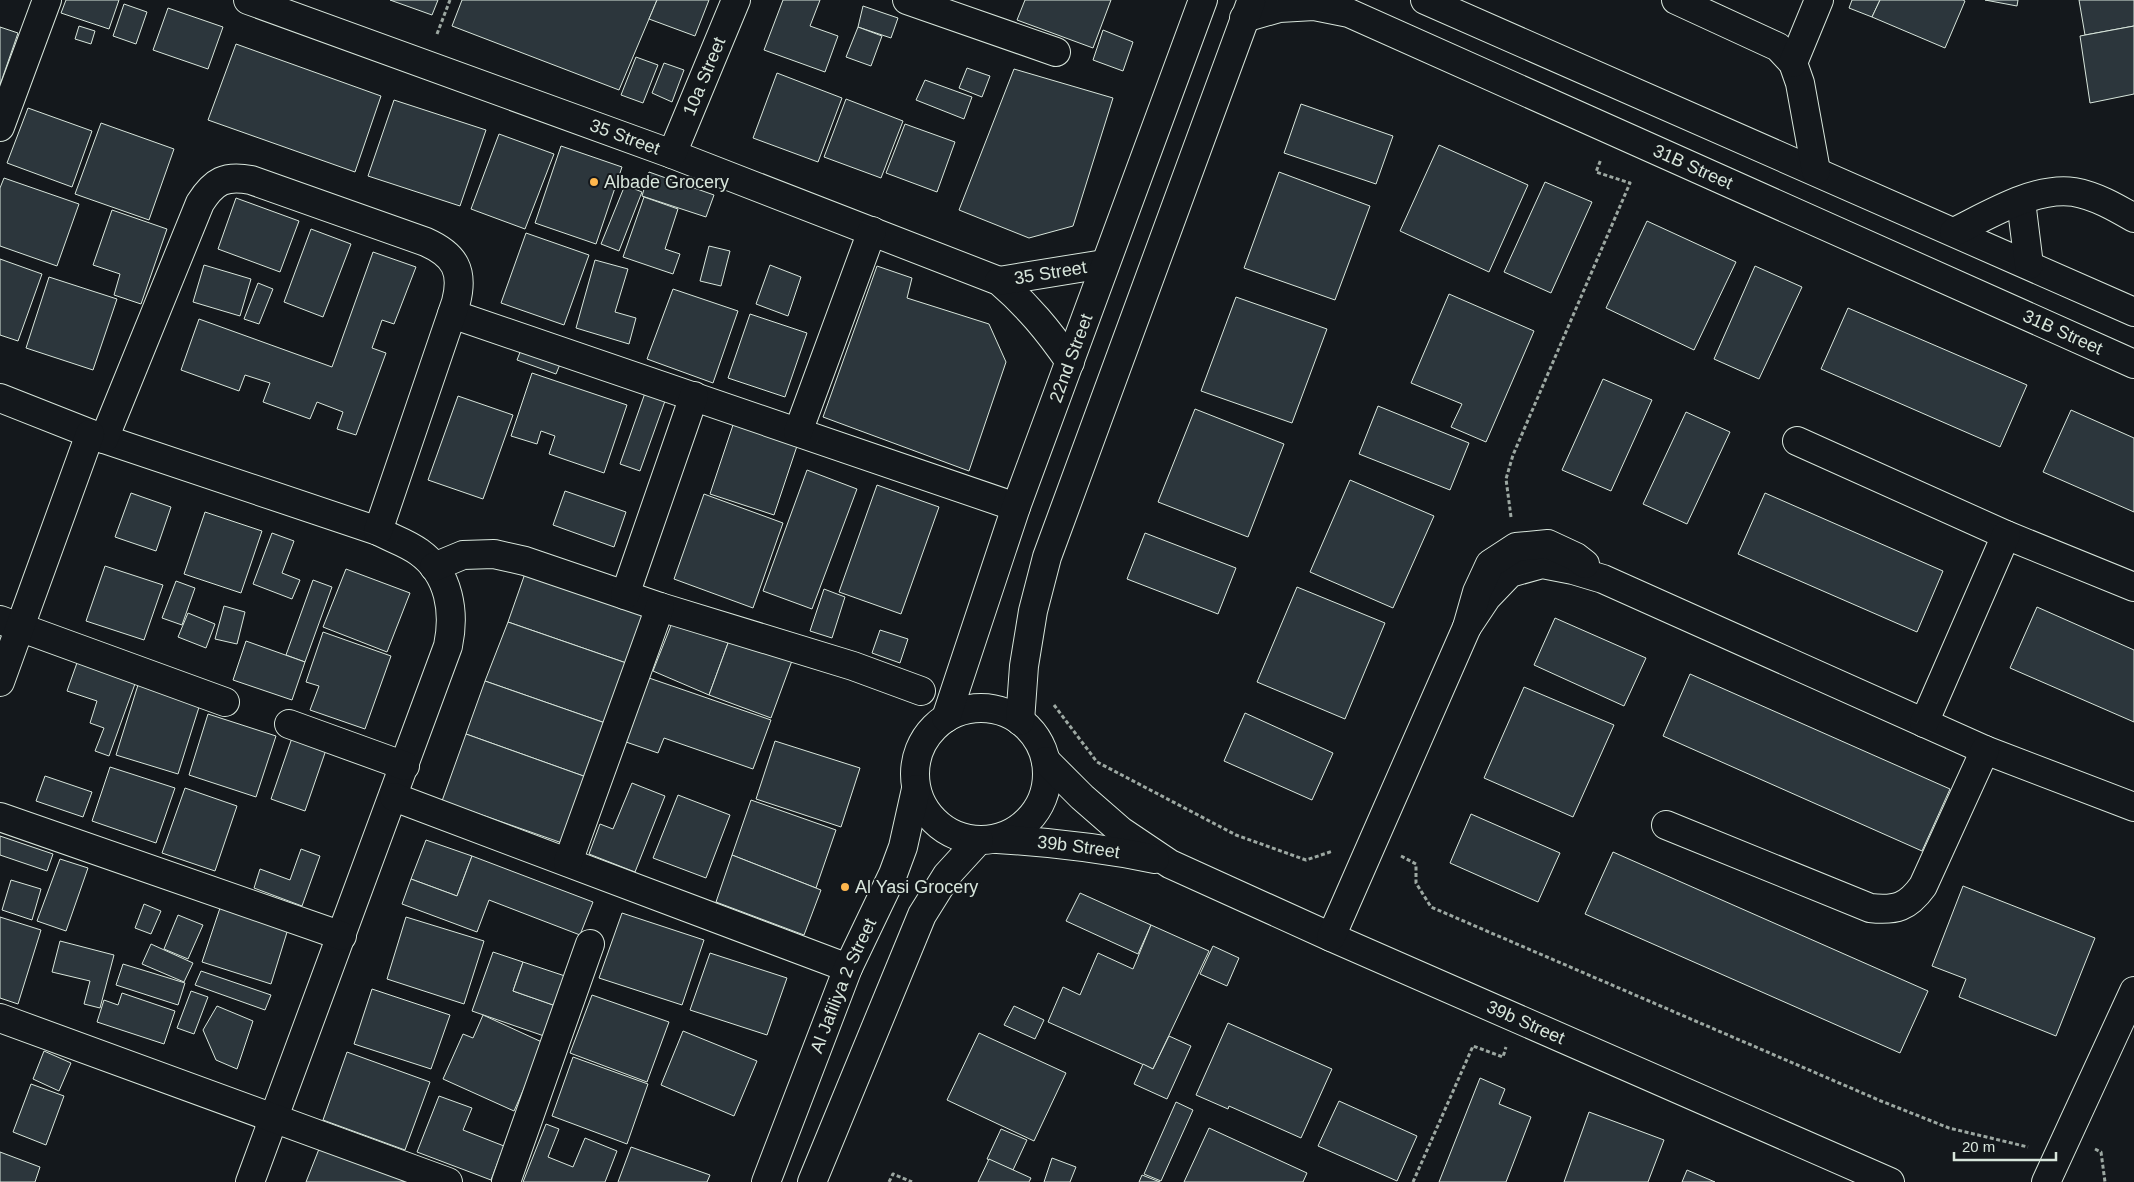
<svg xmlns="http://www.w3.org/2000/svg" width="2134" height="1182" viewBox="0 0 2134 1182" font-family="Helvetica,sans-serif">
<rect width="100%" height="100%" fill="#14181c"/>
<g fill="#2c363c" stroke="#d8e6dc">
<path d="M66 0H119L109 29 61 13Z"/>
<path d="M390 0H438L432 15Z"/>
<path d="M462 0H657L619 90 452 26Z"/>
<path d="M657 0H709L695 36 649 19Z"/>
<path d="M783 0H820L810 26 838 36 825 72 764 50Z"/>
<path d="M1025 0H1111L1093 48 1017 20Z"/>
<path d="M1852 0H1880L1872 17 1849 8Z"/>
<path d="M1880 0H1963L1965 1 1945 48 1872 17Z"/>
<path d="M1985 0H2018L2017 6Z"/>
<path d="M2079 0H2134V26L2085 35Z"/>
<path d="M124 4 147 12 136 44 113 36Z"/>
<path d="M863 6 898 18 891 38 858 27Z"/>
<path d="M168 8 223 27 208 69 153 50Z"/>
<path d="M79 26 95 31 91 44 75 39Z"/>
<path d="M2134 26V94L2090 103 2080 36Z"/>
<path d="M0 27 18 33 0 85Z"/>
<path d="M858 27 882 36 871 66 846 57Z"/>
<path d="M1103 30 1133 42 1123 71 1093 60Z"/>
<path d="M236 44 381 96 355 172 208 120Z"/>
<path d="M636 57 658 65 643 103 621 95Z"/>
<path d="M664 63 684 70 672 102 652 93Z"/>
<path d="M967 68 990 76 982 97 959 88Z"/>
<path d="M1014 69 1113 98 1073 226 1029 238 959 210Z"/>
<path d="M777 73 842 98 818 162 753 138Z"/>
<path d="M925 80 972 97 964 119 916 100Z"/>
<path d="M846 99 903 121 881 178 824 157Z"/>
<path d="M394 100 486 130 460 206 368 176Z"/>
<path d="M1301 104 1393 136 1376 184 1284 153Z"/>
<path d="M28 108 92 131 72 187 7 163Z"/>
<path d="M101 123 174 149 149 220 75 194Z"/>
<path d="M905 124 955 142 937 192 886 173Z"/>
<path d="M499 134 554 154 525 229 471 209Z"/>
<path d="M1439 145 1528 185 1489 272 1400 231Z"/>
<path d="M561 146 622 167 596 244 535 223Z"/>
<path d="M649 172 714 195 706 217 642 196Z"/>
<path d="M1279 172 1370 206 1335 300 1244 268Z"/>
<path d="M4 178 79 204 57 266 0 246V188Z"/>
<path d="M1545 182 1592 202 1551 293 1504 272Z"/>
<path d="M625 185 642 192 619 251 601 244Z"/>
<path d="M644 197 678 209 665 249 680 254 673 274 623 257Z"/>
<path d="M236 198 299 221 280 272 218 249Z"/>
<path d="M112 210 167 229 141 304 114 295 120 274 93 265Z"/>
<path d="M1647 221 1736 262 1694 350 1606 308Z"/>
<path d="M311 229 351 244 323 317 284 302Z"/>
<path d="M526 233 589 255 564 325 501 303Z"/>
<path d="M709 246 730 251 721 286 700 281Z"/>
<path d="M373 252 416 267 394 324 382 320 372 348 386 353 356 435 337 429 343 412 317 402 310 419 263 402 270 383 245 375 239 391 181 370 199 319 332 367Z"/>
<path d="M0 259 42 274 18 341 0 335Z"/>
<path d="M595 260 628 269 615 312 636 318 629 344 576 328Z"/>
<path d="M204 265 251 279 240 316 193 302Z"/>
<path d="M770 265 801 277 788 316 756 304Z"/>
<path d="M877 266 912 278 907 298 989 324 1006 362 969 471 823 417Z"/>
<path d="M1755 266 1802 287 1759 379 1714 359Z"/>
<path d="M49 277 117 299 93 370 26 348Z"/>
<path d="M258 283 273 289 259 324 244 319Z"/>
<path d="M673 289 738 311 713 383 647 359Z"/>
<path d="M1449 294 1534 331 1486 442 1451 427 1462 404 1411 383Z"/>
<path d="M1236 297 1327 329 1292 423 1201 391Z"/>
<path d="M1848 308 2027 385 2000 447 1821 369Z"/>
<path d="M750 314 807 333 785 397 728 378Z"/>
<path d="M524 342 563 357 556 374 517 360Z"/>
<path d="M532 373 627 405 604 473 549 454 555 436 541 431 537 444 511 436Z"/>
<path d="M1603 379 1652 400 1611 491 1562 470Z"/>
<path d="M645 393 665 401 640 471 620 464Z"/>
<path d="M458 396 513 415 483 499 428 480Z"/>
<path d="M1378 406 1469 443 1450 490 1359 454Z"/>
<path d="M1195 409 1284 444 1248 537 1158 502Z"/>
<path d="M2071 410 2134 438V512L2043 472Z"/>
<path d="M1686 412 1730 432 1687 524 1643 504Z"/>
<path d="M736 416 800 437 774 515 710 494Z"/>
<path d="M807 470 857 489 812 609 763 591Z"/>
<path d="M1350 480 1434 516 1393 608 1310 572Z"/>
<path d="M877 485 939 507 901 614 839 592Z"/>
<path d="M565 491 626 512 614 547 553 525Z"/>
<path d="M131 493 171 507 156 551 115 537Z"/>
<path d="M1765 493 1943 571 1917 632 1738 554Z"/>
<path d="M704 494 783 523 753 608 674 579Z"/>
<path d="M205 512 262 531 241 593 184 574Z"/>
<path d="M272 533 294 541 282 573 300 580 292 599 253 584Z"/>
<path d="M1145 533 1236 568 1218 614 1127 579Z"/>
<path d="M528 565 652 609 632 665 508 622Z"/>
<path d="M105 566 163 585 144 640 86 621Z"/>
<path d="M346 569 410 593 387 652 323 627Z"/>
<path d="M313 580 332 587 305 662 286 655Z"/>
<path d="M176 581 195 588 182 625 162 618Z"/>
<path d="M1297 587 1385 623 1345 719 1257 682Z"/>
<path d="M824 589 845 597 832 638 810 631Z"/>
<path d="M224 606 245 612 237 644 215 639Z"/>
<path d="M2037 607 2134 650V722L2010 668Z"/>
<path d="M188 613 215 624 206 648 178 637Z"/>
<path d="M674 618 731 635 709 695 653 671Z"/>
<path d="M1555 618 1646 658 1624 706 1534 665Z"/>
<path d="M508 622 632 665 608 724 485 681Z"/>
<path d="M880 630 908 639 900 663 872 653Z"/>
<path d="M323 632 391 656 365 729 310 710 319 686 306 682Z"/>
<path d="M731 635 793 658 771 718 709 695Z"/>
<path d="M246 641 305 662 292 700 233 680Z"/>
<path d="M78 660 136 681 109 756 95 751 104 728 90 723 97 701 67 691Z"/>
<path d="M1690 674 1950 789 1922 851 1663 736Z"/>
<path d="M649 678 771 720 753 769 664 738 658 753 626 742Z"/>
<path d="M485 681 608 724 589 778 466 734Z"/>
<path d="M138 685 200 704 178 774 116 755Z"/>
<path d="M1524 687 1614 725 1573 817 1484 778Z"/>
<path d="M1245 713 1333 753 1312 800 1224 761Z"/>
<path d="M208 714 276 736 256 797 189 775Z"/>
<path d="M466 734 589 778 565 844 442 801Z"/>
<path d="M293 735 327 747 305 811 271 799Z"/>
<path d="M775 741 860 768 841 827 756 799Z"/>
<path d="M110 767 175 788 156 843 92 821Z"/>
<path d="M45 776 92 792 83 817 36 801Z"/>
<path d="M632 783 665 796 635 872 589 854 600 824 613 829Z"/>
<path d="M185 788 237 806 215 871 162 853Z"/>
<path d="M678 795 730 815 706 878 653 858Z"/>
<path d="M751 800 836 830 816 888 732 855Z"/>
<path d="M1471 814 1560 853 1538 902 1450 863Z"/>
<path d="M0 836 53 854 47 871 0 855Z"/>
<path d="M426 840 472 856 457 896 411 879Z"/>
<path d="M301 849 320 856 302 906 254 888 260 869 290 880Z"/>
<path d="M1613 852 1928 991 1900 1053 1585 914Z"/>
<path d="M732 855 821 890 804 935 716 902Z"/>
<path d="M472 856 593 902 580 935 489 900 477 932 402 904 411 879 457 896Z"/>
<path d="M60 859 88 868 66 931 37 921Z"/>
<path d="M11 880 41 889 32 920 2 910Z"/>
<path d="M1963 886 2095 938 2056 1036 1959 997 1966 979 1932 966Z"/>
<path d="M1080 893 1151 925 1138 954 1066 921Z"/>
<path d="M144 904 161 911 151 934 135 928Z"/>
<path d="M220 908 288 929 271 984 202 962Z"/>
<path d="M622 913 704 940 682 1005 599 978Z"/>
<path d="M178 915 203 925 188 959 164 949Z"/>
<path d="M0 917 41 930 18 1004 0 998Z"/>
<path d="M406 917 484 941 464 1004 387 979Z"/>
<path d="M1151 925 1209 951 1153 1069 1048 1022 1063 987 1080 995 1098 953 1133 969Z"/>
<path d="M60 941 114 955 100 1008 84 1004 90 981 52 972Z"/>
<path d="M151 944 193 963 184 982 142 964Z"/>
<path d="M1213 946 1239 958 1227 986 1200 974Z"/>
<path d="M493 952 523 962 513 991 556 1006 544 1036 472 1011Z"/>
<path d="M710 953 787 978 767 1035 690 1010Z"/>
<path d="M523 962 565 976 556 1006 513 991Z"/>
<path d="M123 964 185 983 178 1005 116 985Z"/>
<path d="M201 971 271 995 265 1010 195 985Z"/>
<path d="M372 989 450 1015 431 1069 354 1044Z"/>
<path d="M191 991 208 997 194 1034 177 1028Z"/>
<path d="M122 993 175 1011 164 1044 97 1022 104 1000 118 1005Z"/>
<path d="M592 995 669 1022 647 1082 570 1053Z"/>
<path d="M217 1006 253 1021 237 1069 216 1060 203 1030Z"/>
<path d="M1014 1006 1044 1020 1035 1039 1004 1025Z"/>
<path d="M483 1015 544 1043 514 1111 443 1079 463 1034 473 1038Z"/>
<path d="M1228 1023 1332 1069 1301 1138 1229 1106 1228 1109 1196 1095Z"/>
<path d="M683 1031 757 1061 734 1116 661 1085Z"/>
<path d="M979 1033 1066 1073 1034 1141 947 1100Z"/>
<path d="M1169 1036 1191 1046 1167 1099 1134 1084 1143 1064 1153 1069Z"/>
<path d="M44 1051 71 1063 59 1091 33 1079Z"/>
<path d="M347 1052 430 1082 405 1150 323 1120Z"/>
<path d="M573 1057 648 1084 627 1144 552 1116Z"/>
<path d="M1480 1078 1505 1089 1499 1104 1531 1117 1506 1182H1439Z"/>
<path d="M31 1084 64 1096 46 1145 13 1132Z"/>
<path d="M439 1096 472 1108 463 1130 504 1146 491 1180 417 1152Z"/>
<path d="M1339 1101 1417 1136 1397 1181 1318 1146Z"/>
<path d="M1176 1102 1193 1110 1161 1181 1144 1174Z"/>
<path d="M1589 1112 1664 1140 1648 1182H1564Z"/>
<path d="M546 1124 559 1129 548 1157 573 1167 585 1138 617 1151 605 1182H523Z"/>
<path d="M1209 1128 1307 1173 1303 1182H1184Z"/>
<path d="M1001 1129 1027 1140 1013 1170 987 1159Z"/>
<path d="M631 1147 710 1175 707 1182H618Z"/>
<path d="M319 1149 404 1180 403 1182H306Z"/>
<path d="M0 1152 40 1167 35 1182H0Z"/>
<path d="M1052 1158 1076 1167 1070 1182H1044Z"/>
<path d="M989 1159 1031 1178 1029 1182H978Z"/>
<path d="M1687 1170 1715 1182H1682Z"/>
<path d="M1142 1175 1160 1182H1139Z"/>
</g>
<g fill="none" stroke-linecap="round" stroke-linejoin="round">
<defs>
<g id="minor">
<path id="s1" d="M248 0 672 154 999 281C1028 306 1048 330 1070 362"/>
<path d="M907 0 1056 52"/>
<path d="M1425 0 2134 312"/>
<path d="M1676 0 1778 47 1793 63 1800 83 1816 171"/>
<path id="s2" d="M1244 18 1279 8 1314 6 1349 13 2134 364"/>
<path d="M1793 63 1819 0"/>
<path d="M0 127 47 0"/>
<path id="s3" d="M672 154 736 0"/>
<path d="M2021 201 2029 265"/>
<path d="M1954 232C1987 216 2035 186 2074 192 2096 196 2115 207 2134 218"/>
<path id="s4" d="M999 281 1104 264"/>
<path d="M452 314 1016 507"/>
<path d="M0 398 104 439 378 531C391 538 407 543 419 552 450 574 455 613 448 646L250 1182"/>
<path d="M798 432 872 231"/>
<path d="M104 439 200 203C214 181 225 175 251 180L426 242C455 255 464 271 456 302L378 531"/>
<path d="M1797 441 2006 535 2134 587"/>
<path d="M434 567 463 555 494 554 525 561 660 607 853 666 921 691"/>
<path d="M625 595 694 396"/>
<path d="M0 620 225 702"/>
<path d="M1467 627 1487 597 1510 573 1542 564 1573 570 1603 579 1985 750 2134 807"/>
<path d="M0 682 90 434"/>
<circle cx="981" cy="774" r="66"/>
<path id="s5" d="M946 718 1016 507 1203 0"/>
<path d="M1020 721 1024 666 1033 611 1047 557 1251 2"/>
<path d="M1924 723 2006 535"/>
<path d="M289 724 405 766"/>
<path id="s6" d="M1046 761 1082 797 1121 831 1170 864 1331 937 1890 1182"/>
<path d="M394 797 848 968"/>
<path d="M0 817 342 936"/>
<path d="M1666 825 1870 908C1896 911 1908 907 1923 886L1985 750"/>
<path id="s7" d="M997 839C1050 842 1102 848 1155 859"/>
<path d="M568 862 660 607"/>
<path d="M1331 937 1467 627 1477 592 1490 564 1516 547 1548 544 1576 557 1585 564"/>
<path d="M0 1018 448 1182"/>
<path d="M506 1182 590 944"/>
<path id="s8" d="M766 1182 848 968 893 874 903 847 916 789"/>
<path d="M812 1182 922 915 947 875 979 840"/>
<path d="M2046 1182 2134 991"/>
</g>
</defs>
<use href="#minor" stroke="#d8e6dc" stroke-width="30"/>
<g stroke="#9da8a2" stroke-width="3" stroke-dasharray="4 2.5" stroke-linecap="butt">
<path d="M437 34 450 0"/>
<path d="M1511 517 1506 479 1513 455 1630 183 1596 172 1601 159"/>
<path d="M1054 705 1097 762 1236 835 1306 860 1333 851"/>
<path d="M1401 856 1416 864V883L1431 907 1881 1101 1949 1128 2028 1147"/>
<path d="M2095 1149 2101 1152 2105 1182"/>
<path d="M889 1182 893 1174 912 1182"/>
<path d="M1413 1182 1473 1046 1503 1057 1506 1047"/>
</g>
<use href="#minor" stroke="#14181c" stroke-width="28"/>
</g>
<g fill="#ffb74d" stroke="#14181c" stroke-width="2">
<circle cx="594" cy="182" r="5"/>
<circle cx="845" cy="887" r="5"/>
</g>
<g text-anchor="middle" stroke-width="4" stroke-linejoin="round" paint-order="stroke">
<g font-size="18" fill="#d8e6dc" stroke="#14181c">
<text dy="6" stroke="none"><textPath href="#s3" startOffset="84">10a Street</textPath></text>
<text dy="6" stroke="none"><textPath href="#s1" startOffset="401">35 Street</textPath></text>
<text dy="6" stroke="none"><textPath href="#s2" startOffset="484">31B Street</textPath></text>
<text dy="6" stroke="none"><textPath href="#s4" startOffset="52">35 Street</textPath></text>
<text dy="6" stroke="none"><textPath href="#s2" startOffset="889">31B Street</textPath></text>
<text dy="6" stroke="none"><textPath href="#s5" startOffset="381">22nd Street</textPath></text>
<text dy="6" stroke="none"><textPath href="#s7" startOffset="82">39b Street</textPath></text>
<text dy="6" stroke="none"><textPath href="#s8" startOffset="211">Al Jafiliya 2 Street</textPath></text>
<text dy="6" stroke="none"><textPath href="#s6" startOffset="551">39b Street</textPath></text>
</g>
<g font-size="18" fill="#d8e6dc" stroke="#14181c" text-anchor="start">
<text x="604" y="188">Albade Grocery</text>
<text x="855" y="893">Al Yasi Grocery</text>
</g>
</g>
<path d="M1954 1152v8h102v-8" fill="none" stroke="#d8e6dc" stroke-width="2.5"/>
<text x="1962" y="1152" font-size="15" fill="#d8e6dc" stroke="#14181c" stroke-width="4" paint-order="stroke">20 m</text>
</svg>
